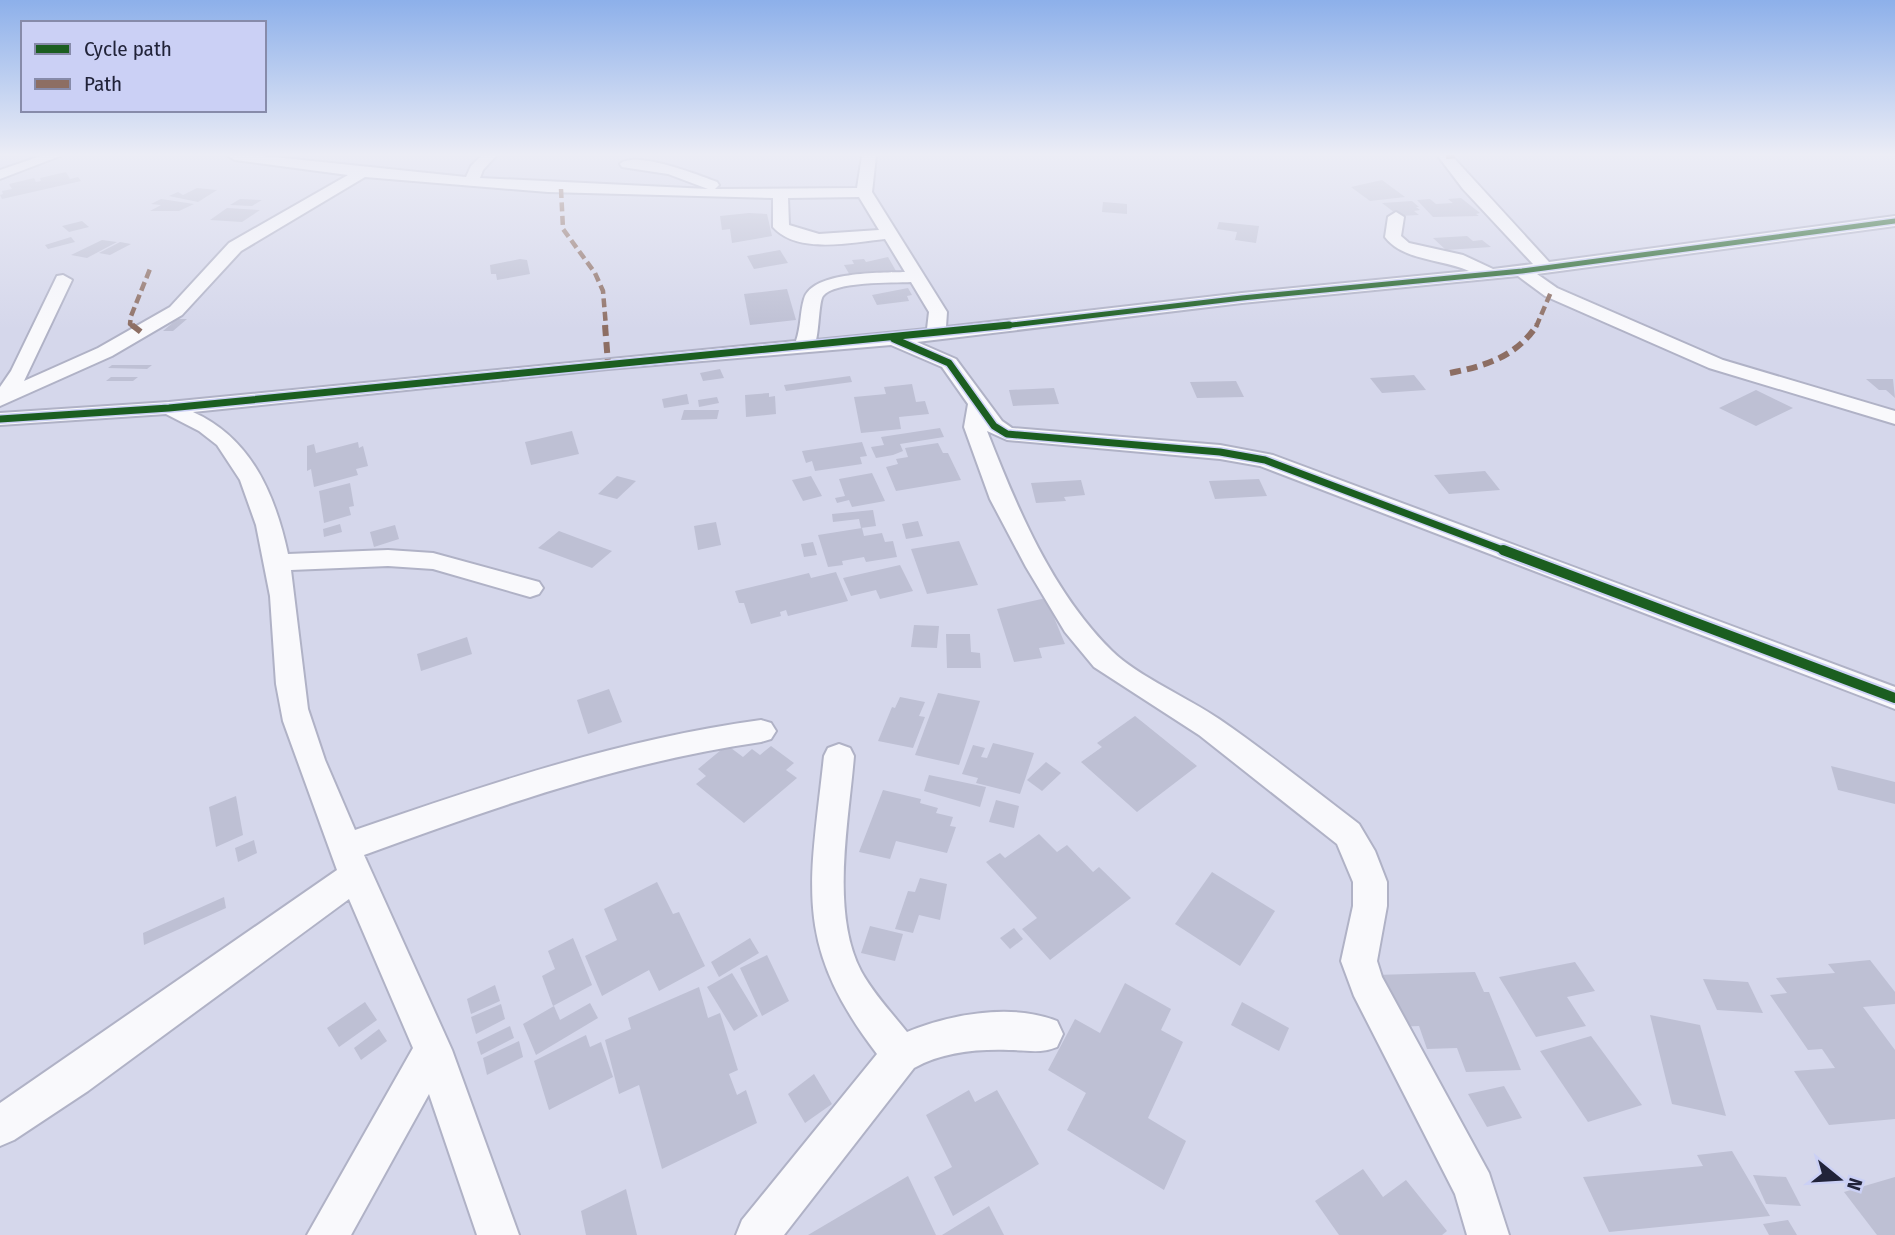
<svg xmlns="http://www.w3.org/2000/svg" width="1895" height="1235" viewBox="0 0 1895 1235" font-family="'Fira Sans Condensed',sans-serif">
<rect width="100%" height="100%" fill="#d5d7eb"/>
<g fill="#bec0d4">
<path d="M66 172 70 179 78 177 81 181 2 199 0 195 3 194 2 191 12 189 9 184 34 178 36 182 41 181 40 178Z"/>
<path d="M1382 180 1405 197 1370 201 1351 187Z"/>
<path d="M197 188 217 190 198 202 169 196 178 192 183 195Z"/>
<path d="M1461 198 1480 213 1476 214 1479 216 1433 217 1417 200 1430 199 1436 204 1453 203 1448 199Z"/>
<path d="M161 199 194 204 179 211H150L161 205 151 204Z"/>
<path d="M240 199 262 200 252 206 230 205Z"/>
<path d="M1412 201 1419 207H1416L1420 210 1414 211 1419 215 1399 216 1382 203Z"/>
<path d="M1103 202 1127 204V214L1102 212Z"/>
<path d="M227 208 260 210 242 222 210 220Z"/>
<path d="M749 213 767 214 772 236 732 243 730 229 722 230 720 216Z"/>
<path d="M82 221 89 227 69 232 62 226Z"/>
<path d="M1219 222 1259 226 1256 243 1235 240 1237 232 1217 229Z"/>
<path d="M1467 236 1473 241 1482 240 1491 247 1446 250 1433 238Z"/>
<path d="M71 237 75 242 48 249 45 245Z"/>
<path d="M102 240 117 242 87 258 71 255Z"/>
<path d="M120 242 131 244 110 255 99 253Z"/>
<path d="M780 250 788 263 754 269 747 256Z"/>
<path d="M888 257 896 271 851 277 844 265 854 264 852 260 864 259 866 262Z"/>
<path d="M520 259 527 260 530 274 497 280 496 274H491L490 265Z"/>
<path d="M908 288 912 295 907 296 909 301 877 305 872 295Z"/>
<path d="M787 289 796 320 750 325 744 294Z"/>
<path d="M177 319H187L173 331H163Z"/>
<path d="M112 365H152L147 369 108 368Z"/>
<path d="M720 369 724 378 703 381 700 373Z"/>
<path d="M1414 375 1426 390 1382 393 1370 378Z"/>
<path d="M850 376 852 382 786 391 784 385Z"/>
<path d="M111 377H138L133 381H106Z"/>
<path d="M1866 379H1893L1895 398 1886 390H1879Z"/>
<path d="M1236 381 1244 397 1197 398 1190 382Z"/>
<path d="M912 384 916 402 925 401 929 414 899 417 901 429 861 433 854 397 886 394 884 387Z"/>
<path d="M1054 388 1059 404 1013 406 1009 390Z"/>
<path d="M1756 390 1793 408 1756 426 1719 408Z"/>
<path d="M769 393V397L775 396 776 414 746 417 745 395Z"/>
<path d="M687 394 689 404 664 408 662 399Z"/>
<path d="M717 397 719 403 699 407 698 400Z"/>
<path d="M684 410H719L717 419 681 420Z"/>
<path d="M940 428 944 437 900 444 903 451 893 455 876 458 871 447 884 445 881 437Z"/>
<path d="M572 431 579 454 531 465 525 442Z"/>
<path d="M358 442 359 448 363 446 368 466 356 469 358 475 314 487 311 469 307 471V446L314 444 316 453Z"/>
<path d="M862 442 867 456 860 457 862 464 815 471 812 461 806 463 802 451Z"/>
<path d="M938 443 943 453H948L961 480 896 491 886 467 898 464 896 459 908 457 905 448Z"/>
<path d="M1485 471 1500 490 1449 494 1434 475Z"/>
<path d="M872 473 885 501 852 507 849 500 837 503 835 498 845 496 839 479Z"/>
<path d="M617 476 636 481 617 499 598 494Z"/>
<path d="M811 476 822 496 803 501 792 480Z"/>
<path d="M1259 479 1267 496 1215 499 1209 481Z"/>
<path d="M1081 480 1085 495 1064 497 1066 501 1036 503 1031 483Z"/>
<path d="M350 483 354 506 349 507 351 515 324 523 319 491Z"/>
<path d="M873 510 876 526 861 528 859 519 833 522 832 514Z"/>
<path d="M918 521 923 536 906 539 902 524Z"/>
<path d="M716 522 721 545 698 550 694 526Z"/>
<path d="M340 524 342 532 324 537 323 529Z"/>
<path d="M395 525 399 539 374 547 370 532Z"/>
<path d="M862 528 864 536 882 533 885 542 893 541 897 557 866 562 864 557 842 561 843 565 828 567 818 535Z"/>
<path d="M559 531 612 551 592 568 538 548Z"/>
<path d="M959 541 978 585 927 594 911 549Z"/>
<path d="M813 542 817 555 804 557 801 544Z"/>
<path d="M900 565 913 591 880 599 876 590 851 596 843 578Z"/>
<path d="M836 572 848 601 788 616 786 610 780 612 781 616 751 624 744 603H739L735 591 809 573 811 578Z"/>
<path d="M1046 598 1065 644 1039 648 1042 658 1014 662 997 609Z"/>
<path d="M914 625 939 626 937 648 911 647Z"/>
<path d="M946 634H970L971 652 980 653 981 668H947Z"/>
<path d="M467 637 472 654 421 671 417 654Z"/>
<path d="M609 689 622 722 588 734 577 700Z"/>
<path d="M938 693 980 701 959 765 915 755Z"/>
<path d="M900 697 925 702 919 716 925 717 913 748 878 741 892 707 895 708Z"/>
<path d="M1135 716 1197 766 1137 812 1081 762 1102 747 1097 743Z"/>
<path d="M993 743 1034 753 1020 794 976 783 978 778 962 774 973 745 985 748 981 757 987 758Z"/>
<path d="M727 745 743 757 752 749 760 755 771 746 794 763 786 770 797 778 744 823 696 784 706 776 698 769Z"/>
<path d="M1046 762 1061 773 1042 791 1027 780Z"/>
<path d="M1831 766 1895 782V804L1838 790Z"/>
<path d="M929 775 986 787 980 807 924 791Z"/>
<path d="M883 790 921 799 920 803 938 808 936 813 953 817 950 826 956 827 947 853 896 841 890 859 859 852Z"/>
<path d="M236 796 243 835 216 847 209 807Z"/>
<path d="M996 800 1019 806 1014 828 989 822Z"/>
<path d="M1039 834 1057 852 1067 845 1093 872 1099 867 1131 898 1050 960 1022 929 1037 918 986 862 1000 853 1005 858Z"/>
<path d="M254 840 257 853 238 862 235 848Z"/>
<path d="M1212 872 1275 911 1240 966 1175 924Z"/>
<path d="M920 878 947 884 940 920 919 915 913 933 895 929 908 891 915 892Z"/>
<path d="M657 882 673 914 679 912 705 966 659 991 649 970 602 996 585 956 617 940 604 909Z"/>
<path d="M224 897 226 908 144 945 143 933Z"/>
<path d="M870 926 903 934 895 961 861 953Z"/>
<path d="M1014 928 1023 939 1010 949 1000 938Z"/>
<path d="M573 938 592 985 553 1006 542 976 555 969 548 951Z"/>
<path d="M750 938 759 953 719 977 711 962Z"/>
<path d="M767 955 789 1001 762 1016 740 968Z"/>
<path d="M1870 960 1895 992V1004L1863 1007 1895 1050V1119L1829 1125 1794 1071 1835 1068 1822 1049 1808 1050 1770 995 1787 993 1776 978 1835 973 1828 964Z"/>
<path d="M1575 962 1595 991 1567 997 1586 1026 1536 1037 1499 977Z"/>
<path d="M1475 972 1484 992H1489L1521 1070 1466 1072 1457 1048 1427 1049 1419 1026 1393 1027 1376 975Z"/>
<path d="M732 973 758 1016 734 1031 707 987Z"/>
<path d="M1703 979 1748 982 1763 1013 1717 1010Z"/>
<path d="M1125 983 1171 1009 1161 1030 1183 1042 1148 1118 1186 1141 1164 1190 1067 1130 1086 1093 1048 1070 1075 1019 1100 1033Z"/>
<path d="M495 985 500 1001 471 1014 467 999Z"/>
<path d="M699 987 708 1018 720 1013 738 1070 729 1074 737 1095 746 1090 757 1123 662 1169 639 1085 619 1094 605 1040 631 1029 628 1018Z"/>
<path d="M365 1002 377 1020 339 1047 327 1028Z"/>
<path d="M1242 1002 1289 1028 1279 1051 1231 1025Z"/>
<path d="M590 1003 598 1018 536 1055 523 1024 554 1006 560 1020Z"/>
<path d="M501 1004 505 1019 476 1034 471 1017Z"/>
<path d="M1650 1015 1700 1025 1726 1116 1672 1104Z"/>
<path d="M510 1026 514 1038 481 1055 477 1042Z"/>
<path d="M379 1029 387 1041 361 1060 354 1048Z"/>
<path d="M586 1035 590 1047 601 1042 613 1077 549 1110 534 1061Z"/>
<path d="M1591 1036 1642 1105 1588 1122 1540 1051Z"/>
<path d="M519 1041 523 1057 487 1075 483 1058Z"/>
<path d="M814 1074 832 1104 805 1123 788 1094Z"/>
<path d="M1504 1086 1522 1118 1487 1127 1468 1094Z"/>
<path d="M969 1090 975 1102 997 1090 1039 1164 953 1216 934 1177 952 1167 926 1115Z"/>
<path d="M1732 1151 1770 1216 1609 1232 1583 1177 1703 1166 1697 1155Z"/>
<path d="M1363 1169 1383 1197 1406 1180 1447 1231 1442 1235H1339L1315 1201Z"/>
<path d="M1753 1175 1786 1177 1801 1206 1766 1204Z"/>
<path d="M908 1176 936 1235H808Z"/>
<path d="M1895 1177V1235H1877L1844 1192Z"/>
<path d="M626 1189 637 1235H586L581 1211Z"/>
<path d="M989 1206 1004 1235H942Z"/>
<path d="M1788 1220 1797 1235H1769L1763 1224Z"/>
</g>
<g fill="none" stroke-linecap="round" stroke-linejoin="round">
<defs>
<g id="minor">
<path d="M41 156H60L0 179V170Z"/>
<path d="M228 156H264L466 177 471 166 481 156H496L483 170 480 178 708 189 668 174 622 167 620 164C635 150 698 175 717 182L719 185 715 189 857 188 862 156H876L872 192 947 312 946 327 1242 293 1469 271C1443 259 1403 261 1385 237L1388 217 1396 212 1404 217 1401 236 1409 243 1463 255 1493 269 1533 264 1463 189 1438 156H1452L1549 262 1895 216V226L1537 274 1557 288 1723 360 1895 411V424L1709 368 1545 296 1518 276 1242 303 917 342 956 359 1002 421 1012 428 1220 445 1273 455 1895 687V709L1260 466 1220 459 1007 440 987 431C1017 508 1052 592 1112 651 1136 675 1190 699 1219 719 1267 752 1313 789 1359 824L1375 851 1387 882V906L1377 961 1382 977 1489 1173 1509 1235H1467L1455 1194 1354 996 1341 961 1353 906V882L1337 844 1199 735 1094 667 1065 632 1026 567 990 499 964 427 968 404 942 367 891 345 608 369 193 412C251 438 275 494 288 554L388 550 433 553 539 582 543 588 539 594 530 597 433 569 388 566 291 570 308 709 325 760 355 830C489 784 620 739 761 720L771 723 776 731 771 739 761 742C623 762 495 807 364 855L452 1050 519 1235H477L429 1094 351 1235H307L413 1048 349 899 88 1091 14 1140 0 1146V1103L337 870 283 721 276 684 270 596 256 525 240 480 217 445 199 431 166 414 0 425V413L169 402 796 341C801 327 800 312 804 299 812 271 881 273 905 272L885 239C853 242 798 255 773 227V198L548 192 365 177 241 251 182 315 112 356 0 406V387L11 371 57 276 63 275 72 280 24 381 98 348 170 307 229 243 348 175 235 160ZM859 197 879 230 819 234 789 225 788 198ZM911 282 929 312 927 329 816 340C819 330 819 301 823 296 834 281 893 283 911 282Z"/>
<path d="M839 744 850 748 854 756C849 820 830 912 861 971 873 993 891 1012 907 1032 951 1014 1012 1003 1057 1021L1063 1034 1057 1047C1041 1054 1027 1050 1009 1050 976 1049 943 1052 914 1068L784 1235H736L742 1220 877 1054C792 943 810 886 824 756L828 748Z"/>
</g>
</defs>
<use href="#minor" stroke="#b0b2c6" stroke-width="4"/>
<use href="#minor" fill="#f9f9fc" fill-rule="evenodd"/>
<g stroke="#8d6e63" stroke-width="4.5" stroke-dasharray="9 4.5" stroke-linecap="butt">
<path d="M1446 157 1455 156"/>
<path d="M561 189 563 229 595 273 603 291 606 327"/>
<path d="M134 327 130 324 131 316 150 269"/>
<path d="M1536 327 1551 292"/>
</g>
<g stroke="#8d6e63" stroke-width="6" stroke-dasharray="11 6" stroke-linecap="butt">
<path d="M132 325 141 332"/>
<path d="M605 325 608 363"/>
<path d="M1450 373C1485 366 1516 357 1537 325"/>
</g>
<defs>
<path id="cycleway-far2" d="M994 327 1242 298 1522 271 1895 221"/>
<g id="cycleway-far1">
<path d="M894 339 949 363 994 426 1007 434 1220 452 1265 460 1508 552"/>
<path d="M0 419 169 408 1009 325"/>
</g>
<path id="cycleway" d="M1503 550 1895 698"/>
</defs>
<use href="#cycleway-far2" stroke="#cbd0f5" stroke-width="8"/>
<use href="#cycleway-far1" stroke="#cbd0f5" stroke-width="10"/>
<use href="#cycleway" stroke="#cbd0f5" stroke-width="14"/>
<use href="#cycleway-far2" stroke="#1b5e20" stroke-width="5"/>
<use href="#cycleway-far1" stroke="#1b5e20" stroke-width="7"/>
<use href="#cycleway" stroke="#1b5e20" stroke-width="10"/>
</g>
<linearGradient id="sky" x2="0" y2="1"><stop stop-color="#8db0ea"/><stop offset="0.47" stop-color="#ecedf6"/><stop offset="1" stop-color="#ecedf6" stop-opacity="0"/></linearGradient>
<rect width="1895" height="329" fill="url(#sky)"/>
<rect x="21" y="21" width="245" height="91" fill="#cbd0f5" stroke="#878baa" stroke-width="2"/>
<rect x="35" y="44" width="35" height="10" fill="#1b5e20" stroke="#878baa" stroke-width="2"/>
<text x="84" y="56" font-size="21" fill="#212339">Cycle path</text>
<rect x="35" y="79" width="35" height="10" fill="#8d6e63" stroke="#878baa" stroke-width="2"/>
<text x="84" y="91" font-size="21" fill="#212339">Path</text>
<g transform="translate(1839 1179) rotate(108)" stroke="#cbd0f5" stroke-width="5" paint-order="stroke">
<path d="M0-5L12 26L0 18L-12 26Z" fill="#212339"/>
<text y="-10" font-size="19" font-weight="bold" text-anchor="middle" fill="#212339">N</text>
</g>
</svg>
